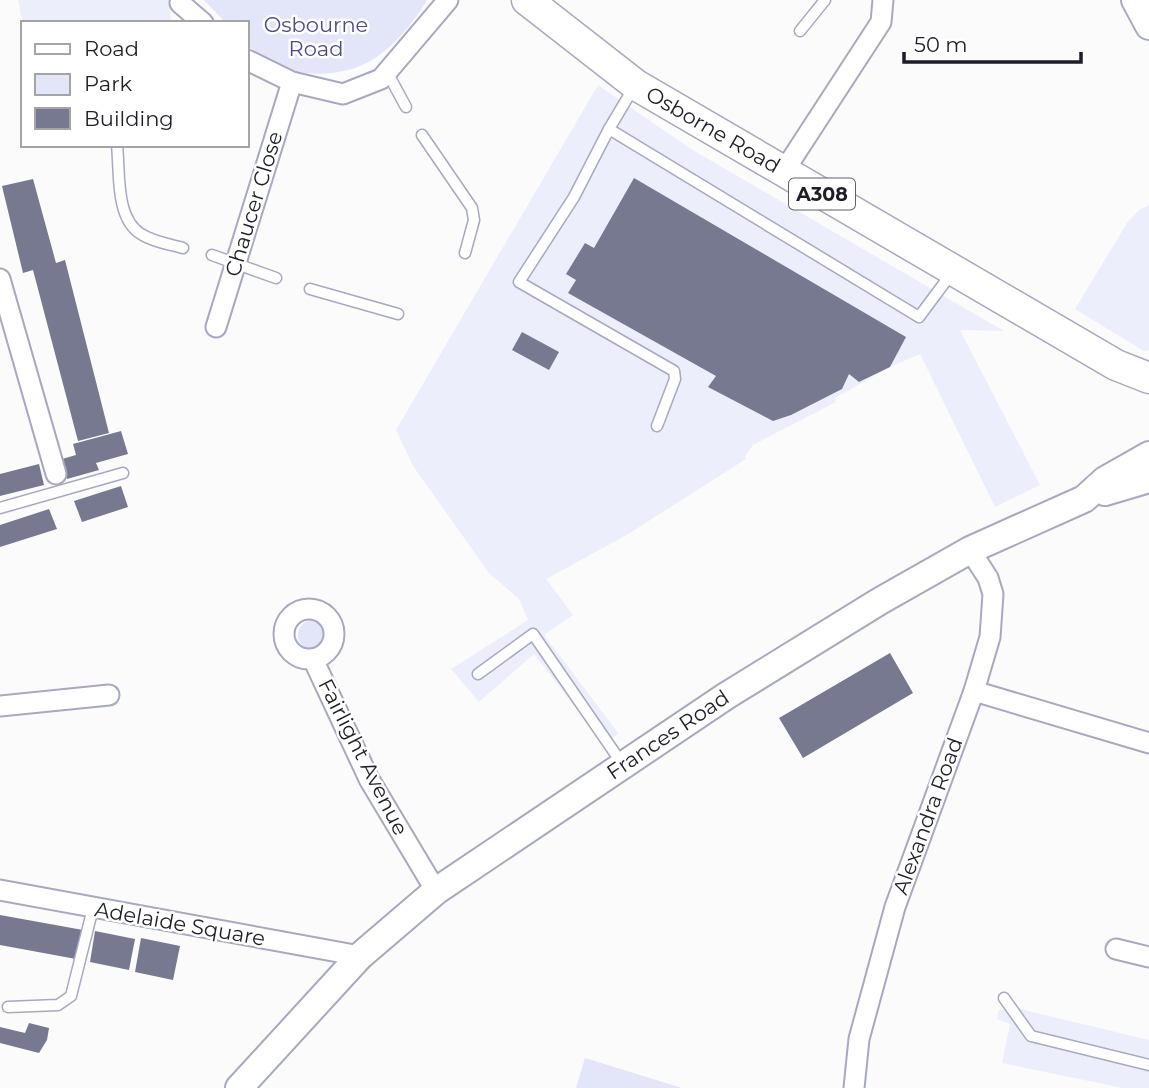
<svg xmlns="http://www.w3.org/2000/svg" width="1149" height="1088" viewBox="0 0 1149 1088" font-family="Montserrat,sans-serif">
<rect width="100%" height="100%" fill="#fbfbfb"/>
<g fill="#edeefb">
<path d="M18 0H181L170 10 171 20 168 23H23V25Z"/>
<path d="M598 85 691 149 1004 331 960 330 1040 485 995 507 920 354 890 367 835 398 836 402 753 445 745 456 746 459 625 536 546 579 573 615 544 635 619 734 603 743 534 654 479 702 451 669 528 620 519 599 489 573 413 466 396 430Z"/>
<path d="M1149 205V350L1144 351 1075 309 1127 223 1139 210Z"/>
<path d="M1020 1009 1149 1040V1088H1123L1002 1063 1010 1024 997 1019 999 1010Z"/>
</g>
<g fill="#e3e5f9">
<path d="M204 0H427C414 22 395 46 372 60 332 83 279 77 247 44V23H226Z"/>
<circle cx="313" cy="635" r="15"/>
<path d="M585 1058 682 1088H576Z"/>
</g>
<g fill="#76798f">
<path d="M634 178 906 337 890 367 859 382 849 374 842 389 791 415 773 421 708 387 716 376 568 293 576 280 566 274 585 243 594 248Z"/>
<path d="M33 179 56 263 65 260 109 433 78 441 33 270 23 273 2 186Z"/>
<path d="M522 332 559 352 549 370 512 350Z"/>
<path d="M121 431 128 454 96 463 99 470 67 479 62 459 76 455 73 444Z"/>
<path d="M39 464 44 485 0 496V474Z"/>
<path d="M121 486 128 507 82 522 74 501Z"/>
<path d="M49 509 57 529 0 547V525Z"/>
<path d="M890 653 913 693 803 758 779 718Z"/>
<path d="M0 915 83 930 76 959 0 945Z"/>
<path d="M95 931 135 939 129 970 90 962Z"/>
<path d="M141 938 180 946 173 980 135 972Z"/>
<path d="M29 1023 49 1028 47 1040 39 1053 0 1043V1027L25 1033Z"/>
</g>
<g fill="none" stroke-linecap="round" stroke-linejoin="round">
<defs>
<g id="lane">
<path d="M800 31 825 0"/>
<path d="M387 72 406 107"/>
<path d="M634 87 609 129 919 317 951 274"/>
<path d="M609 129 574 197 519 282 674 371 675 379 657 426"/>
<path d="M422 135 472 208 474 220 465 253"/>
<path d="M117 145C120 172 115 218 141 234 153 242 169 244 183 248"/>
<path d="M212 255 276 278"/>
<path d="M310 289 398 314"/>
<path d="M0 508 123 473"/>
<path d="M478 674 533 634 623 765"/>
<path d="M1004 998 1031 1036 1149 1065"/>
<path d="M8 1007 58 1005 71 996 93 908"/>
</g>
<g id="street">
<path d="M180 3 203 23"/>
<path d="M247 60 292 82 343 94 381 79 448 0"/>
<path d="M784 171 881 22 883 0"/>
<path d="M0 279 56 474"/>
<path d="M216 327 292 82"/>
<circle cx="309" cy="634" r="25"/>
<path d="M313 659 369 779 436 891"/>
<path d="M974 691 1149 743"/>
<path d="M0 706 109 695"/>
<path d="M0 890 360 956"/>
<path d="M1116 949 1149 957"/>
<path d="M854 1088 859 1039 895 907 974 691 990 637 993 594 988 578 970 550"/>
</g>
<g id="secondary">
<path d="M1135 0 1149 26"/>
<path d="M1105 492 1149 479"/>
<path d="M239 1088 360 956 436 891 726 696 880 601 970 550 1084 499 1105 480 1149 455"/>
</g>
<path id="primary" d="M527 0 636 85 1116 365 1149 378"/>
</defs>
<use href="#lane" stroke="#a6a9c1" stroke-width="13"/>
<use href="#street" stroke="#a6a9c1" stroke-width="23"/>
<use href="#secondary" stroke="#a6a9c1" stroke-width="30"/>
<use href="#primary" stroke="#a6a9c1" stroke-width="33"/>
<use href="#lane" stroke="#fff" stroke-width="10"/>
<use href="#street" stroke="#fff" stroke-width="19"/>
<use href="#secondary" stroke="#fff" stroke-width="26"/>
<use href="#primary" stroke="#fff" stroke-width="30"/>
</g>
<g text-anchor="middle" stroke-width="5" stroke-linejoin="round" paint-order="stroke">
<rect fill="#fff" stroke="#616268" stroke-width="2" x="789" y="178.5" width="66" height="31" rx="5"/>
<g font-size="19" font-weight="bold" fill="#1d1e27">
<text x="822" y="201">A308</text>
</g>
<g font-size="21" fill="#4a4a91" stroke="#fff">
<text x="316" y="32">Osbourne<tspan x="316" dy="24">Road</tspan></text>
</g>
<g font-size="21" fill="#1d1e27" stroke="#fff">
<text transform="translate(713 130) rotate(30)" y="7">Osborne Road</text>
<text transform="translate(254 204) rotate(-73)" y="7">Chaucer Close</text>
<text transform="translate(668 735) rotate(-34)" y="7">Frances Road</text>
<text transform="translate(363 757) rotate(63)" y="7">Fairlight Avenue</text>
<text transform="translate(928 816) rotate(-70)" y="7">Alexandra Road</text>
<text transform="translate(180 924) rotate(10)" y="7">Adelaide Square</text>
</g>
</g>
<rect x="21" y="21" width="228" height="126" fill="#ffffff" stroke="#a5a5a9" stroke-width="2"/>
<rect x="35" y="44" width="35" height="10" fill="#ffffff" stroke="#a5a5a9" stroke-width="2"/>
<text x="84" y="56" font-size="21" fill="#1d1e27">Road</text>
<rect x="35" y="74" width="35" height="21" fill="#e3e5f9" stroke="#a5a5a9" stroke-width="2"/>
<text x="84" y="91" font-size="21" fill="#1d1e27">Park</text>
<rect x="35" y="108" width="35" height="21" fill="#76798f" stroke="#a5a5a9" stroke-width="2"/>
<text x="84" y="126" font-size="21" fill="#1d1e27">Building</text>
<path d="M904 52v10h177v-10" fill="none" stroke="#1d1e27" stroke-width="3.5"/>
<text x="914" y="52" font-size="21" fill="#1d1e27" stroke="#ffffff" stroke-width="5" paint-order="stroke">50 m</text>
</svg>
